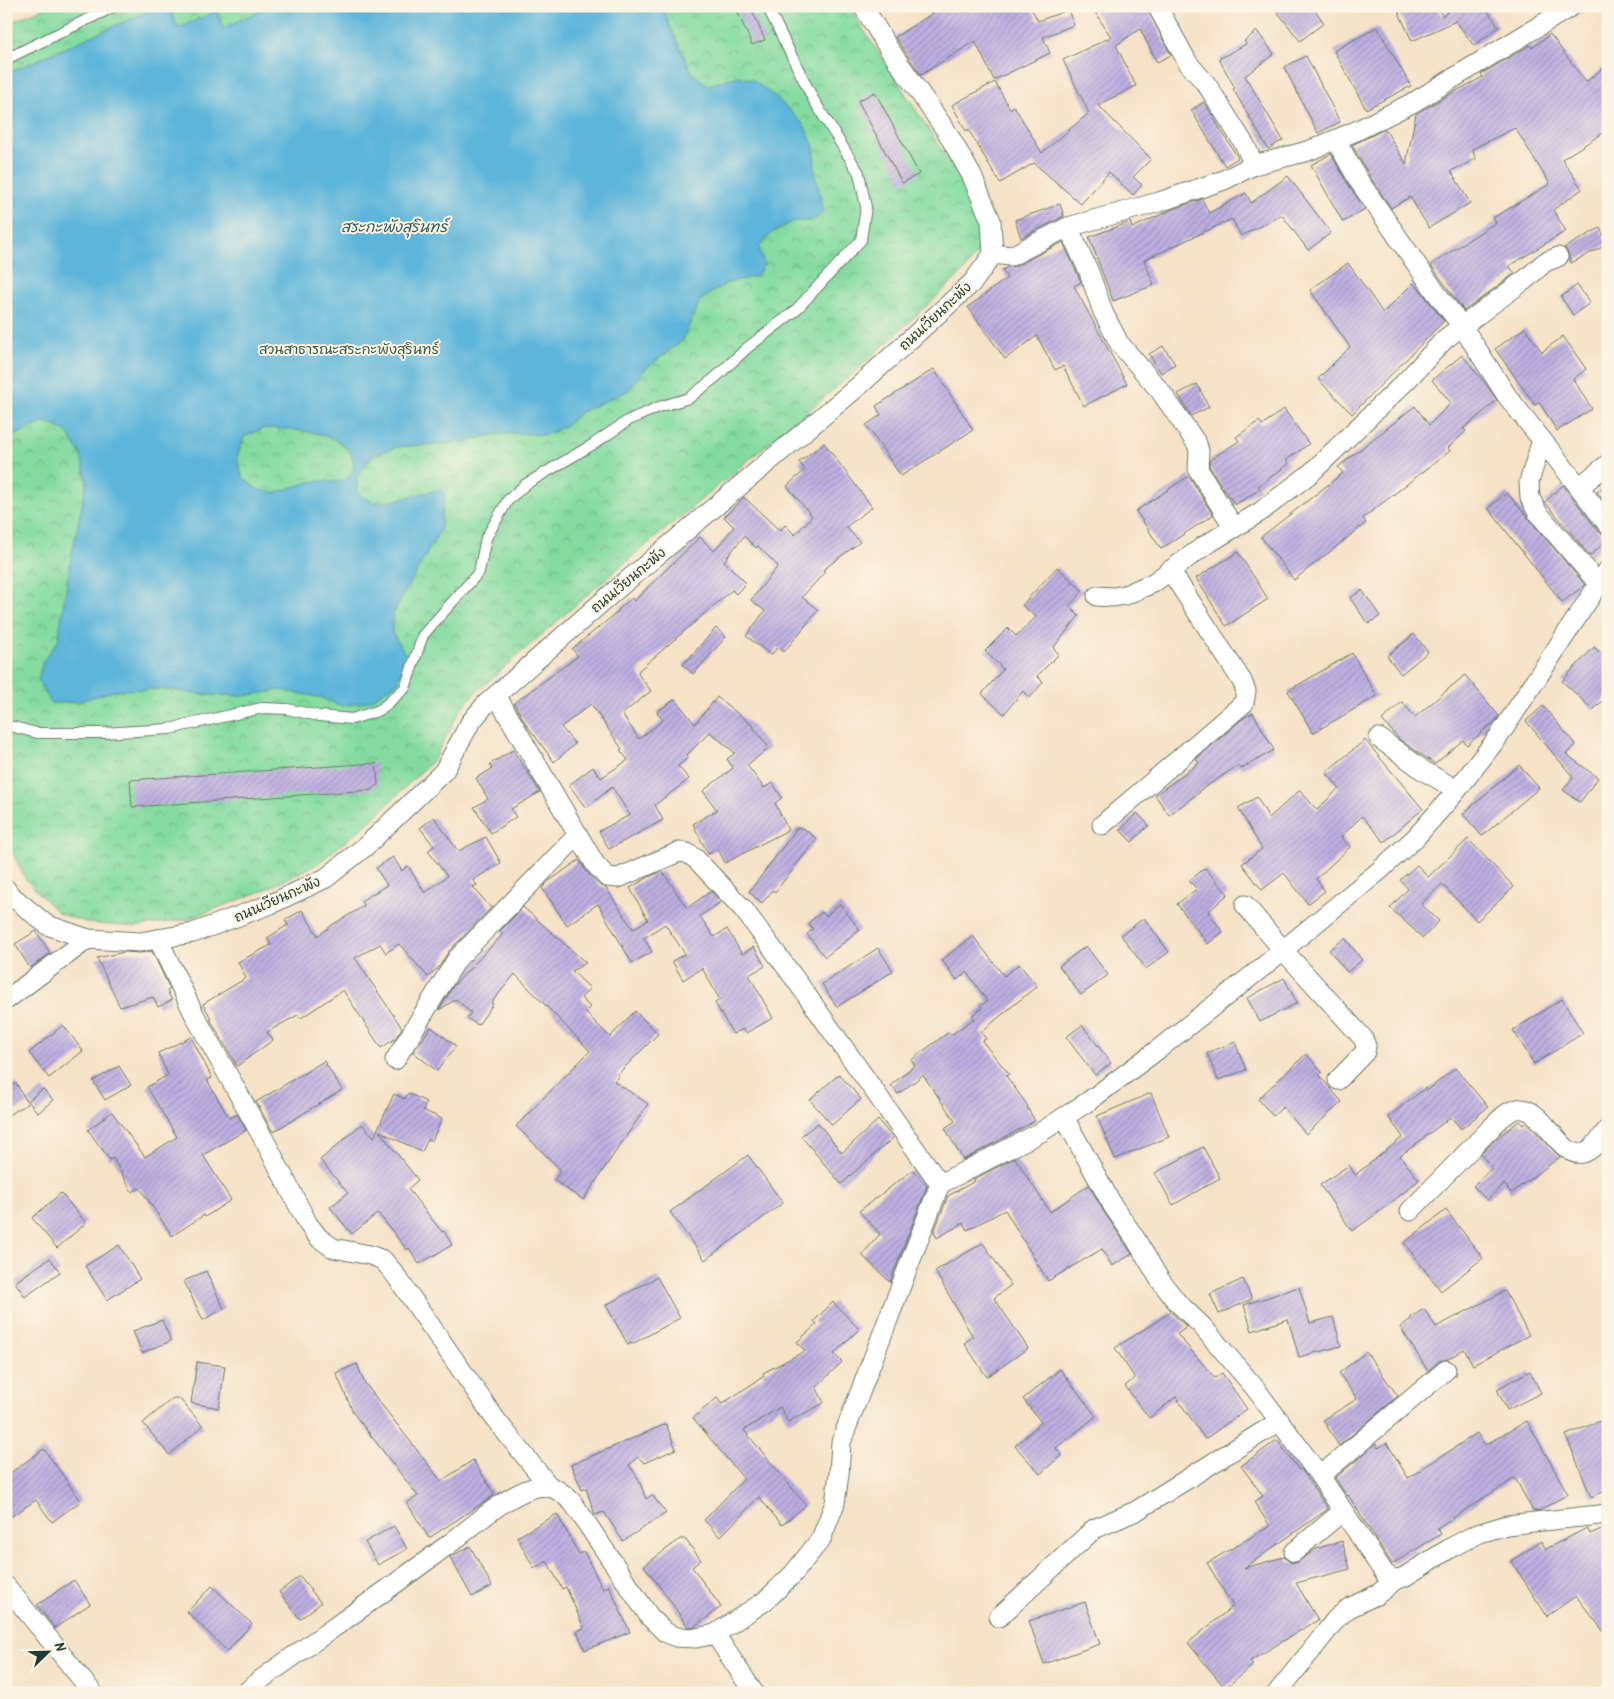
<svg xmlns="http://www.w3.org/2000/svg" width="1614" height="1699" viewBox="0 0 1614 1699" font-family="Kalam,'Playpen Sans Thai',sans-serif">
<defs>
<pattern id="park-crowns" width="20" height="18" patternUnits="userSpaceOnUse" patternTransform="scale(1.25)"><rect width="20" height="18" fill="#83dba0"/><path d="M2 6a3 3 0 1 1 6 0M12 15a3 3 0 1 1 6 0" fill="none" stroke="#6bb383"/></pattern>
<pattern id="building-hatch" width="6" height="6" patternUnits="userSpaceOnUse" patternTransform="scale(1.25)"><rect width="6" height="6" fill="#beb0e2"/><path d="M-1 1l2-2M0 6l6-6M5 7l2-2" fill="none" stroke="#9a90b8"/></pattern>
</defs>
<rect width="100%" height="100%" fill="#fcf5e5"/>
<filter id="ink" filterUnits="userSpaceOnUse"><feTurbulence type="fractalNoise" baseFrequency=".02" numOctaves="2"/><feDisplacementMap in="SourceGraphic" scale="10" xChannelSelector="R" yChannelSelector="G"/><feConvolveMatrix kernelMatrix="1 2 1 2 8 2 1 2 1" color-interpolation-filters="sRGB"/></filter>
<filter id="wash" filterUnits="userSpaceOnUse"><feTurbulence type="fractalNoise" baseFrequency=".0096" numOctaves="4" result="noise"/><feDisplacementMap in="SourceGraphic" scale="20" xChannelSelector="R" yChannelSelector="G"/><feGaussianBlur stdDeviation="1.12" result="paint"/><feColorMatrix in="noise" values="0 0 0 0 0 0 0 0 0 0 0 0 0 0 0 0 0 1.4 0 .05"/><feComposite in="paint" operator="in"/></filter>
<g filter="url(#wash)">
<rect width="100%" height="100%" fill="#f5e2c7"/>
<path fill="url(#park-crowns)" stroke="#518c6a" d="M50 6H848L961 179 977 223 979 251 963 272 856 371 603 581 475 693 460 710 434 759 366 825 317 864 262 891 188 919 134 927 88 923 58 913 26 880 6 839V24Z"/>
<path fill="#5db5da" stroke="#3e7987" fill-rule="evenodd" d="M162 6H169L178 28 217 11 223 28 271 6H664L665 15 692 73 708 85 738 76 753 80 779 100 804 125 814 147 815 175 824 212 811 221H794L772 233 759 247 764 264 757 276 727 283 700 300 683 340 644 370 629 390 581 412 565 426 546 435 517 433 491 435 466 442 397 447 372 456 356 478 359 495 373 502H388L441 489 445 496 442 508 441 528 393 614 392 633 407 657 398 682 369 701 342 706 319 697 280 690 244 696 207 695 162 689 116 690 77 702 51 703 38 680 43 661 58 641 70 563 87 481 80 453 66 431 45 422 6 439V74L114 26ZM264 428C288 429 345 430 353 459 354 463 353 467 353 471L346 480 335 482 319 481 309 482 275 493 256 489 242 476 237 457 244 437Z"/>
<g id="blocks">
<g fill="url(#building-hatch)">
<path d="M735 6H750L765 40 752 45Z"/>
<path d="M944 6H1030L1038 21 1068 10 1074 25 1043 37 1050 53 994 80 975 41 921 75 895 37Z"/>
<path d="M1091 6H1146L1171 55 1157 62 1140 29 1116 45 1136 86 1098 105 1151 159 1133 177 1142 185 1133 195 1109 172 1081 204 1034 163 1000 183 968 129 966 131 952 105 995 82 1010 109 1014 106 1042 153 1089 113 1063 60 1111 37Z"/>
<path d="M1273 6H1312L1324 23 1300 41Z"/>
<path d="M1396 6H1438L1442 16 1455 6H1484L1499 27 1474 46 1456 21 1412 41Z"/>
<path d="M1377 27 1411 86 1366 109 1334 51Z"/>
<path d="M1257 31 1274 54 1245 76 1283 140 1268 149 1233 89 1235 88 1219 59 1246 44 1244 41Z"/>
<path d="M1550 34 1586 82 1608 64V130L1562 159 1582 189 1553 210 1566 231 1509 266 1515 273 1464 311 1431 265 1496 222 1493 218 1550 184 1515 128 1472 149 1476 159 1451 171 1470 203 1429 228 1410 197 1391 208 1369 175 1352 145 1385 129 1406 164 1416 114 1450 94 1483 77 1481 74 1530 45 1532 48Z"/>
<path d="M1306 56 1340 122 1318 133 1284 67Z"/>
<path d="M875 92 919 174 902 183 858 101Z"/>
<path d="M1204 102 1238 158 1225 166 1191 110Z"/>
<path d="M1331 154 1349 186 1365 209 1343 222 1311 165Z"/>
<path d="M1288 176 1331 233 1308 250 1282 215 1241 236 1232 219 1144 260 1154 285 1113 301 1089 237 1130 222 1132 228 1173 209 1202 199 1209 213 1246 193 1251 203Z"/>
<path d="M1060 204 1064 216 1021 238 1015 220Z"/>
<path d="M1600 228 1608 244 1571 263 1568 253 1564 248Z"/>
<path d="M1063 242 1081 282 1074 286 1127 384 1084 406 1063 366 1055 370 1037 336 1005 359 968 307 1007 278 1002 270 1008 267 1016 266Z"/>
<path d="M1348 263 1383 313 1413 283 1421 291 1444 321 1352 414 1318 379 1350 347 1310 290Z"/>
<path d="M1577 285 1590 303 1573 315 1561 297Z"/>
<path d="M1525 328 1542 352 1563 336 1586 369 1573 379 1592 409 1557 431 1539 402 1535 405 1495 349Z"/>
<path d="M1163 346 1175 364 1161 373 1149 354Z"/>
<path d="M1462 355 1485 383 1497 400 1463 429 1466 431 1448 448 1450 451 1363 518 1366 523 1294 580 1261 537 1343 473 1338 467 1415 406 1429 425 1451 403 1432 380Z"/>
<path d="M934 369 973 430 901 476 866 425 881 415 876 406Z"/>
<path d="M1197 384 1209 407 1191 416 1178 394Z"/>
<path d="M1284 409 1309 444 1286 460 1289 464 1258 486 1260 489 1235 505 1225 491 1209 466 1210 460 1239 441 1236 437 1259 421 1262 425Z"/>
<path d="M824 443 872 507 846 527 860 542 823 570 825 572 802 597 818 610 784 652 778 647 771 655 746 636 765 611 751 600 778 566 758 546 756 548 744 536 724 561 746 583 736 594 732 590 638 671 639 673 638 674 651 691 622 714 639 739 663 720 657 712 675 699 695 724 717 697 751 724 769 748 747 765 764 788 773 783 782 798 775 803 788 830 725 863 718 849 708 854 693 824 717 810 703 791 733 768 727 759 735 753 710 732 687 755 689 757 678 766 689 779 655 805 663 820 609 849 599 831 630 815 612 787 586 808 569 785 593 767 601 778 628 760 620 750 622 749 591 704 561 727 575 744 554 762 526 724 514 703 578 656 572 649 619 611 618 610 632 598 634 601 700 537 714 551 734 527 724 517 744 497 780 531 785 525 795 535 812 516 787 486 805 470 799 462Z"/>
<path d="M1189 476 1213 515 1161 549 1136 511Z"/>
<path d="M1608 483V506L1597 492Z"/>
<path d="M1563 485 1599 532 1608 536V539L1590 556 1545 502Z"/>
<path d="M1507 493 1585 585 1562 602 1488 508Z"/>
<path d="M1238 552 1268 599 1226 626 1196 578Z"/>
<path d="M1057 567 1083 591 1069 606 1079 616 1053 648 1059 654 1037 676 1043 682 1030 698 1023 691 1004 714 982 694 1003 669 985 651 1008 628 1016 636 1036 617 1022 605Z"/>
<path d="M1362 590 1380 616 1368 624 1350 598Z"/>
<path d="M716 628 726 637 693 674 683 665Z"/>
<path d="M1414 634 1428 652 1401 674 1387 656Z"/>
<path d="M1594 647 1608 660V695L1593 710 1562 681Z"/>
<path d="M1352 653 1377 696 1313 733 1288 691Z"/>
<path d="M1465 675 1499 716 1495 721 1467 745 1463 740 1435 764 1399 739 1382 720 1402 702 1415 717Z"/>
<path d="M1543 706 1576 745 1566 754 1598 778 1580 802 1563 790 1573 777 1526 721Z"/>
<path d="M1253 713 1274 750 1241 769 1239 765 1199 791 1200 792 1169 815 1155 795 1199 763 1196 759 1242 719Z"/>
<path d="M1365 740 1423 809 1384 842 1362 816 1341 837 1350 847 1316 879 1325 891 1308 904 1284 873 1262 890 1242 864 1262 849 1238 808 1257 797 1269 818 1300 790 1317 810 1339 788 1326 772Z"/>
<path d="M513 750 540 792 511 809 516 817 491 833 474 807 488 799 476 778 492 769 490 764Z"/>
<path d="M376 763 378 785 371 790 132 807 130 780Z"/>
<path d="M1519 765 1539 788 1482 836 1463 814Z"/>
<path d="M1137 813 1149 825 1132 842 1120 830Z"/>
<path d="M434 817 458 851 486 837 501 863 473 880 477 885 473 887 491 908 449 951 439 967 428 977 399 944 386 953 380 944 355 958 402 1028 395 1039 381 1048 343 990 301 1018 298 1015 267 1032 273 1040 237 1066 210 1019 211 1018 203 1004 246 978 238 962 271 945 267 938 288 925 285 920 302 910 318 936 332 925 364 906 361 901 387 885 376 868 393 857 402 871 408 866 425 893 447 876 428 851 434 846 420 828Z"/>
<path d="M797 828H803L817 839 775 892 773 890 762 903 749 892Z"/>
<path d="M1468 839 1514 887 1477 921 1442 884 1421 904 1439 921 1423 938 1390 908 1408 889 1400 880 1417 865 1428 877Z"/>
<path d="M579 860 587 872 599 885 606 888 633 929 648 920 630 888 649 877 662 871 687 908 711 891 721 902 700 916 714 937 727 929 742 954 754 947 765 966 749 975 773 1018 746 1033 743 1029 733 1034 715 1003 720 1000 702 968 683 980 672 961 685 954 665 924 644 938 652 952 632 963 598 904 567 925 542 888 549 881Z"/>
<path d="M1205 868 1228 894 1208 912 1223 932 1208 944 1177 904 1197 889 1189 881Z"/>
<path d="M840 904 860 930 825 957 807 934 813 929 808 923 822 912 826 916Z"/>
<path d="M523 907 586 963 572 971 590 988 581 998 590 1007 585 1012 610 1037 635 1011 658 1034 617 1075 619 1076 614 1081 648 1104 583 1200 554 1180 561 1170 516 1126 590 1051 515 974 491 1003 493 1004 478 1025 467 1018 471 1013 456 999 439 1010 453 986 503 934 500 931Z"/>
<path d="M1144 918 1169 952 1146 969 1121 935Z"/>
<path d="M36 931 50 953 30 968 15 944Z"/>
<path d="M973 936 1004 976 1019 964 1037 986 981 1032 986 1039 982 1041 1009 1074 1006 1076 1028 1106 1027 1107 1035 1121 963 1160 945 1128 955 1121 923 1075 898 1094 891 1085 915 1065 911 1060 949 1032 951 1035 975 1018 972 1015 982 1008 980 1006 987 1001 967 972 957 980 942 960Z"/>
<path d="M1345 938 1362 960 1347 972 1329 950Z"/>
<path d="M1086 946 1108 975 1081 995 1059 966Z"/>
<path d="M878 948 893 971 837 1007 822 984Z"/>
<path d="M152 951 170 989 167 991 172 1000 158 1007 153 997 120 1007 97 958 124 952 140 953Z"/>
<path d="M1284 978 1297 1003 1260 1022 1247 998Z"/>
<path d="M1562 999 1583 1033 1534 1064 1513 1030Z"/>
<path d="M63 1025 83 1051 49 1078 29 1053Z"/>
<path d="M1082 1025 1111 1063 1095 1075 1066 1037Z"/>
<path d="M431 1027 456 1046 437 1071 413 1052Z"/>
<path d="M191 1037 212 1078 207 1080 226 1113 230 1118 237 1114 246 1130 203 1155 231 1200 205 1217 204 1215 172 1236 140 1188 132 1192 113 1158 110 1160 88 1130 112 1112 145 1157 177 1137 147 1087 168 1075 158 1053Z"/>
<path d="M1235 1042 1246 1070 1218 1080 1207 1053Z"/>
<path d="M1306 1054 1322 1072 1319 1075 1342 1102 1306 1134 1283 1107 1273 1116 1258 1099Z"/>
<path d="M324 1061 342 1090 273 1132 256 1102Z"/>
<path d="M119 1066 131 1085 105 1100 93 1081Z"/>
<path d="M1455 1068 1488 1107 1461 1129 1451 1117 1400 1156 1419 1180 1379 1212 1352 1231 1320 1185 1349 1165 1355 1175 1403 1137 1388 1117 1425 1088 1427 1091Z"/>
<path d="M839 1074 861 1099 832 1125 810 1100Z"/>
<path d="M16 1083 28 1104 6 1116V1089Z"/>
<path d="M43 1089 53 1100 38 1113 28 1101Z"/>
<path d="M408 1093 426 1102 423 1110 442 1119 432 1141 428 1139 422 1152 379 1131 418 1180 408 1189 442 1232 444 1231 452 1245 419 1264 409 1248 407 1250 378 1213 352 1234 330 1207 348 1193 320 1160 362 1124 374 1137 394 1094 405 1099Z"/>
<path d="M1151 1093 1169 1137 1115 1159 1097 1116Z"/>
<path d="M878 1120 893 1138 841 1184 801 1136 818 1123 842 1153Z"/>
<path d="M1519 1121 1523 1125 1526 1123 1530 1126 1560 1157 1511 1193 1504 1184 1487 1200 1473 1186 1492 1168 1481 1154 1498 1137Z"/>
<path d="M1203 1147 1220 1178 1173 1205 1155 1173Z"/>
<path d="M748 1155 783 1203 705 1260 670 1212Z"/>
<path d="M1015 1158 1050 1212 1089 1185 1104 1212 1132 1254 1112 1266 1102 1249 1048 1281 1005 1210 967 1230 963 1223 937 1238 934 1232 948 1196 975 1181 974 1179Z"/>
<path d="M913 1170 927 1186 890 1282 862 1255 880 1234 859 1211Z"/>
<path d="M61 1193 86 1223 57 1248 32 1218Z"/>
<path d="M1446 1210 1483 1258 1441 1291 1404 1243Z"/>
<path d="M983 1243 1011 1285 994 1298 1028 1348 987 1377 964 1343 973 1337 935 1271Z"/>
<path d="M119 1245 140 1279 107 1300 85 1266Z"/>
<path d="M50 1258 60 1272 25 1297 15 1282Z"/>
<path d="M206 1271 224 1309 203 1320 184 1281Z"/>
<path d="M657 1277 680 1318 632 1344 631 1343 628 1345 606 1305Z"/>
<path d="M1243 1279 1252 1299 1219 1314 1210 1294Z"/>
<path d="M1299 1287 1310 1323 1333 1317 1341 1346 1299 1357 1288 1319 1252 1331 1244 1305Z"/>
<path d="M1505 1291 1529 1335 1473 1365 1464 1349 1448 1359 1439 1361 1428 1371 1400 1327 1411 1319V1317L1424 1309 1436 1327Z"/>
<path d="M833 1302 859 1329 834 1354 842 1362 816 1387 824 1403 788 1422 780 1407 744 1430 806 1505 782 1525 759 1497 720 1537 704 1520 744 1479 693 1418 717 1398 722 1404 764 1376 763 1373 805 1351 797 1342 817 1324 814 1321Z"/>
<path d="M1171 1312 1187 1327 1177 1334 1215 1378 1222 1373 1247 1409 1205 1439 1176 1397 1149 1418 1125 1386 1135 1378 1115 1348Z"/>
<path d="M162 1320 171 1341 142 1353 133 1331Z"/>
<path d="M1366 1352 1398 1396 1339 1446 1323 1420 1357 1399 1339 1373Z"/>
<path d="M197 1362 225 1366 219 1408 191 1403Z"/>
<path d="M357 1364 364 1382 441 1481 473 1460 495 1495 429 1538 407 1503 418 1496 354 1414 336 1373Z"/>
<path d="M1060 1369 1096 1416 1056 1448 1062 1455 1040 1474 1015 1446 1041 1422 1023 1399Z"/>
<path d="M1530 1371 1541 1393 1507 1410 1497 1389Z"/>
<path d="M173 1398H179L203 1426 169 1455 143 1423Z"/>
<path d="M1608 1418V1490L1591 1497 1566 1435Z"/>
<path d="M1527 1421 1568 1494 1540 1510 1533 1511 1515 1478 1437 1528 1441 1534 1392 1564 1348 1495 1347 1496 1335 1478 1376 1444 1378 1448 1387 1443 1408 1478 1477 1433 1485 1445Z"/>
<path d="M666 1424 676 1449 644 1463 638 1457 629 1465 638 1478 646 1499 652 1495 666 1513 623 1541 604 1512 595 1515 586 1488 582 1490 571 1465Z"/>
<path d="M1277 1440 1299 1470 1301 1469 1328 1509 1244 1568 1284 1557 1290 1562 1296 1563 1316 1549 1342 1541 1350 1569 1296 1583 1318 1620 1250 1661 1253 1665 1225 1688 1188 1643 1233 1606 1207 1563 1270 1526 1254 1502 1263 1496 1241 1466Z"/>
<path d="M44 1449 81 1501 52 1522 36 1500 6 1520V1476Z"/>
<path d="M557 1514 579 1554 584 1552 603 1589 609 1586 630 1632 585 1650 577 1631 584 1628 566 1587 562 1589 547 1561 534 1568 517 1537Z"/>
<path d="M394 1526 407 1549 378 1565 365 1542Z"/>
<path d="M1608 1526V1637L1576 1596 1547 1616 1511 1561 1541 1541 1546 1549 1587 1528 1590 1534Z"/>
<path d="M680 1539H685L701 1560 692 1567 721 1607 694 1627 687 1626 669 1599 644 1566Z"/>
<path d="M470 1546 492 1586 472 1597 450 1557Z"/>
<path d="M300 1576 321 1603 300 1619 279 1592Z"/>
<path d="M74 1580 90 1604 55 1628 37 1605Z"/>
<path d="M212 1586 252 1624 227 1651 187 1612Z"/>
<path d="M1085 1602 1100 1644 1044 1664 1029 1621Z"/>
</g>
</g>
</g>
<g filter="url(#ink)">
<use href="#blocks" fill-opacity="0" stroke="#6a7767" stroke-width="1"/>
<g fill="none" stroke-linecap="round" stroke-linejoin="round">
<defs>
<g id="lane">
<path d="M6 59 115 6"/>
<path d="M6 725 37 733H103L169 729 262 708 287 709 319 716 352 719 380 710 405 688 423 635 479 572 486 538 508 500 526 484 592 445 629 420 659 407 689 398 716 377 747 348 795 311 861 240 866 207 859 173 813 99 767 6"/>
</g>
<g id="street">
<path d="M1157 6 1188 63 1207 85 1245 145 1254 165"/>
<path d="M1336 140 1359 181 1437 294 1462 326 1507 396 1542 440 1529 482 1530 498 1538 513 1598 583"/>
<path d="M1068 227 1089 272 1103 312 1119 343 1161 392 1197 444 1199 451 1198 469 1234 528"/>
<path d="M993 254 1011 256 1068 227 1159 202 1224 180 1254 165 1308 151 1356 131 1414 102 1572 6"/>
<path d="M1542 440 1579 487 1608 464"/>
<path d="M1579 487 1608 525"/>
<path d="M1097 596 1113 597 1125 595 1153 583 1204 546 1260 512 1311 473 1406 381 1445 339 1526 279 1545 262 1558 257"/>
<path d="M1379 738 1424 771 1457 790"/>
<path d="M1102 825 1244 703 1246 691 1242 681 1170 570"/>
<path d="M6 889 8 893 47 925 88 939 140 942 193 933 271 904 326 878 367 845 444 771 470 723 485 705 610 595 861 384 973 282 993 254 991 221 972 176 947 132 889 49 863 6"/>
<path d="M1245 905 1283 950 1363 1038 1366 1046 1365 1052 1338 1080"/>
<path d="M158 939 195 1016 267 1145 308 1224 319 1238 333 1248 370 1255 383 1260 394 1273 496 1420 549 1486"/>
<path d="M6 1000 88 939"/>
<path d="M395 1060 457 959 578 835"/>
<path d="M1064 1117 1113 1206 1135 1238 1160 1280 1176 1301 1202 1326 1255 1388 1320 1476 1385 1574 1395 1580 1404 1577 1452 1547 1477 1534 1507 1525 1608 1514"/>
<path d="M940 1184 1041 1132 1089 1101 1156 1051 1259 970 1379 871 1416 837 1453 795 1499 736 1608 570"/>
<path d="M1410 1211 1492 1127C1499 1120 1507 1111 1517 1109 1548 1105 1562 1174 1593 1147 1598 1142 1603 1135 1608 1129"/>
<path d="M1320 1476 1446 1370"/>
<path d="M1294 1552 1343 1511"/>
<path d="M6 1586 93 1693"/>
<path d="M999 1617 1094 1529 1136 1511 1280 1421"/>
<path d="M715 1634 754 1693"/>
<path d="M245 1693 259 1681C321 1636 384 1593 445 1547 469 1530 506 1495 533 1488 551 1483 561 1491 573 1503L649 1616 665 1632 676 1637 696 1638 715 1634 765 1601 793 1574 821 1539 835 1503 839 1474 841 1442 940 1184 798 983 744 910 696 859 687 853 679 852 618 878 607 877 595 864 496 695"/>
<path d="M1277 1693 1319 1641 1336 1619 1349 1608 1378 1594 1395 1580"/>
</g>
</defs>
<use href="#lane" stroke="#6a7767" stroke-width="12"/>
<use href="#street" stroke="#6a7767" stroke-width="21"/>
<use href="#lane" stroke="#fff" stroke-width="10"/>
<use href="#street" stroke="#fff" stroke-width="19"/>
</g>
</g>
<g text-anchor="middle" stroke-width="4" stroke-linejoin="round" paint-order="stroke">
<g font-size="14" fill="#1f3d34" stroke="#fcf5e5">
<text transform="translate(935 316) rotate(-43)" y="5">ถนนเวียนกะพัง</text>
<text transform="translate(628 580) rotate(-40)" y="5">ถนนเวียนกะพัง</text>
<text transform="translate(277 899) rotate(-24)" y="5">ถนนเวียนกะพัง</text>
</g>
<g font-size="14" fill="#335d4a" stroke="#fcf5e5">
<text x="349" y="354">สวนสาธารณะสระกะพังสุรินทร์</text>
</g>
<g font-size="15" font-style="italic" fill="#2e5b5e" stroke="#fcf5e5">
<text x="394" y="232">สระกะพังสุรินทร์</text>
</g>
</g>
<rect width="1614" height="1699" fill="none" stroke="#fcf5e5" stroke-width="25"/>
<g transform="translate(48 1652) rotate(67)" stroke="#fcf5e5" stroke-width="4" paint-order="stroke">
<path d="M0-4L9 19L0 12L-9 19Z" fill="#1f3d34"/>
<text y="-8" font-size="14" font-weight="bold" text-anchor="middle" fill="#1f3d34">N</text>
</g>
</svg>
